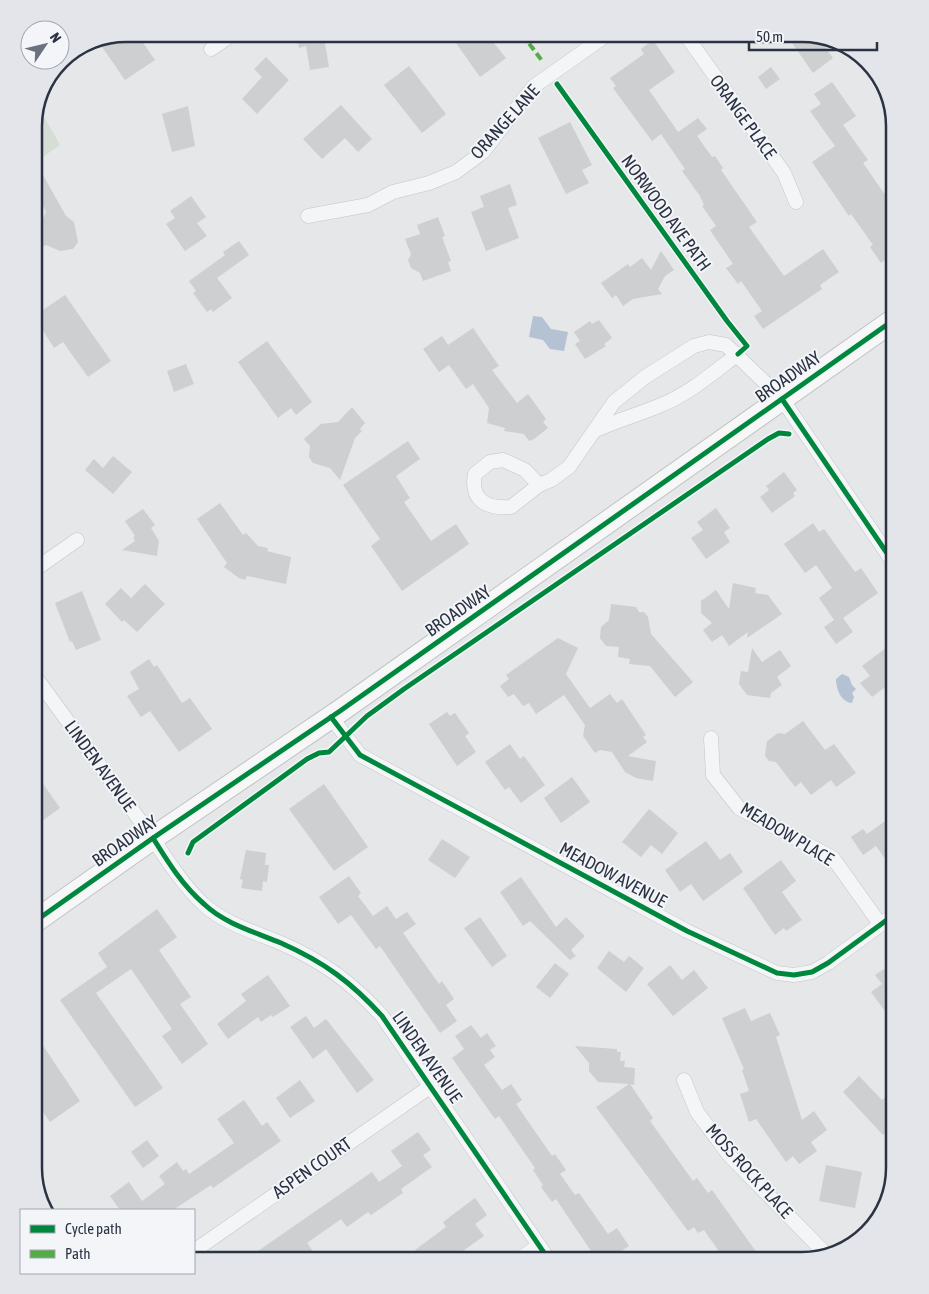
<svg xmlns="http://www.w3.org/2000/svg" width="929" height="1294" viewBox="0 0 929 1294" font-family="'Asap Condensed',sans-serif">
<rect width="100%" height="100%" fill="#e5e7e9"/>
<path fill="#d5ddd5" d="M38 106 60 145 34 163V121Z"/>
<g fill="#b4c2d3">
<path d="M533 316 542 317 551 329 568 332 564 351 550 349 543 340 529 337Z"/>
<path d="M842 674 849 677 852 685 856 689 852 693 854 697 852 703C841 702 836 689 836 679Z"/>
</g>
<g fill="#cdcfd1">
<path d="M127 34H137L155 60 125 80 100 44Z"/>
<path d="M296 34H336L337 40 325 43 329 67 310 70 306 46 299 48Z"/>
<path d="M470 34H504L493 42 506 58 480 77 456 43Z"/>
<path d="M798 34 818 37 833 58 813 73 790 40Z"/>
<path d="M653 40 675 72 649 90 678 132 698 118 707 129 697 136 712 157 715 156 723 168 721 170 757 222 749 227 784 276 823 249 839 272 820 285 822 289 763 329 754 316 762 311 741 281 738 284 726 268 733 264 710 230 716 226 702 206 704 205 700 196 682 171 685 169 661 134 652 141 613 88 616 86 610 78 644 54 641 49Z"/>
<path d="M266 57 289 80 257 114 242 99 262 77 254 69Z"/>
<path d="M409 66 446 114 422 133 384 85Z"/>
<path d="M771 67 780 79 766 89 758 77Z"/>
<path d="M832 82 856 116 843 125 868 160 863 163 888 199 890 197 895 204V253L881 263 870 247 873 245 851 214 849 216 812 162 835 146 810 111 821 104 814 94Z"/>
<path d="M341 105 372 139 358 152 345 138 322 159 303 139Z"/>
<path d="M188 106 195 146 172 152 162 114Z"/>
<path d="M570 122 592 165 582 170 589 183 566 194 538 138Z"/>
<path d="M43 175 66 216 74 222 78 242 73 249 60 251 46 245 34 252V230L39 227 46 212 37 193Z"/>
<path d="M510 184 517 205 508 208 519 238 486 251 471 212 484 207 480 196Z"/>
<path d="M191 196 206 217 197 223 207 236 185 251 166 224 175 218 170 211Z"/>
<path d="M438 217 445 236 442 237 451 261 448 262 451 271 423 281 420 273 411 268 408 260 411 254 405 239 420 234 417 225Z"/>
<path d="M239 241 249 255 217 278 232 298 213 312 211 309 207 312 193 293 196 291 189 281 225 255 223 252Z"/>
<path d="M661 251 674 270 665 276 658 289 662 294 633 299 623 306 616 295 612 298 601 283 628 264 630 267 642 258 651 270Z"/>
<path d="M65 295 111 361 88 377 63 342 54 348 34 316Z"/>
<path d="M599 320 612 338 604 344 606 346 585 359 575 344 580 341 574 332 590 321 592 324Z"/>
<path d="M473 328 499 366 492 370 517 403 528 394 546 419 543 422 548 428 534 439 529 441 524 434 504 431 505 428 487 423 489 408 473 384 466 389 449 365 439 372 423 349 442 336 448 345Z"/>
<path d="M267 341 312 402 296 415 291 408 278 418 238 362Z"/>
<path d="M186 364 194 384 174 392 167 371Z"/>
<path d="M352 407 365 423 360 429 362 431 355 438 340 480 330 468 313 463 309 457 310 446 304 439 321 424 338 422Z"/>
<path d="M408 441 420 459 396 476 410 498 404 502 431 541 456 524 469 544 402 591 371 546 380 539 343 485Z"/>
<path d="M113 456 132 472 113 494 85 470 94 459 103 468Z"/>
<path d="M784 472 797 490 793 493 795 496 772 513 760 497 769 490 766 486Z"/>
<path d="M220 503 243 535 246 533 258 546 268 548 267 551 291 557 286 584 247 576 245 580 239 578 224 567 227 563 197 519Z"/>
<path d="M716 508 730 528 724 532 730 542 706 559 691 538 703 530 697 522Z"/>
<path d="M143 509 155 525 151 528 159 541 157 556 122 550 135 541 133 537 135 536 125 521Z"/>
<path d="M813 523 819 532 824 529 855 572 861 568 878 593 843 618 853 632 836 644 824 627 834 620 819 598 832 588 816 565 805 573 784 544Z"/>
<path d="M733 583 756 588 755 593 768 595 782 614 747 638 748 632 729 646 722 635 712 642 703 630 712 623 701 613V601L716 590 729 609Z"/>
<path d="M145 584 165 604 137 632 124 620 122 622 105 604 121 588 131 598Z"/>
<path d="M82 591 101 640 76 650 72 641 70 642 55 603Z"/>
<path d="M611 604 636 607 639 612H644L648 617 651 634 693 682 675 697 650 666 629 664 630 659 618 657 619 647 606 646 600 638 601 627 609 620Z"/>
<path d="M558 638 578 648 566 674 590 708 610 694 617 703 622 699 646 735 643 737 647 742 628 756 656 761 653 781 636 778 625 772 612 752 600 750 595 753 583 736 585 725 564 695 536 714 529 703 523 706 514 694 508 697 500 686 509 679 506 675Z"/>
<path d="M895 641V663L890 668 895 674V705L884 688 872 697 860 683 870 676 862 666Z"/>
<path d="M752 648 762 662 780 650 791 666 777 677 782 685 771 693 770 698 747 695 739 684 741 671 748 672Z"/>
<path d="M149 659 154 667 157 665 182 703 190 698 212 729 179 752 150 711 141 717 127 696 139 689 130 672Z"/>
<path d="M447 712 450 716 455 713 469 733 465 736 476 752 457 766 429 724Z"/>
<path d="M803 721 825 750 834 744 856 773 836 787 831 780 811 795 801 782 795 787 776 762 769 761 765 756 767 741 778 733 785 734Z"/>
<path d="M510 744 520 759 524 756 545 785 521 803 509 787 505 790 485 762Z"/>
<path d="M34 771 60 808 42 821 34 809Z"/>
<path d="M572 777 590 802 561 823 544 798Z"/>
<path d="M324 784 368 847 334 871 289 809Z"/>
<path d="M649 809 678 833 662 854 651 845 641 857 622 842Z"/>
<path d="M895 814V854L886 860 876 846 863 855 851 837 863 829 867 834Z"/>
<path d="M442 839 470 857 455 878 428 860Z"/>
<path d="M706 841 720 860 730 853 743 872 703 901 691 884 680 892 665 870Z"/>
<path d="M246 850 266 853 265 865H269L267 882 263 881 262 891 241 888 243 880 240 879Z"/>
<path d="M781 860 796 881 782 892 802 920 786 931 784 928 775 935 743 888Z"/>
<path d="M349 876 361 893 358 896 373 916 387 906 396 919 407 912 416 924 403 933 439 984 442 981 454 999 446 1005 457 1021 440 1033 380 946 376 949 351 915 338 924 319 897Z"/>
<path d="M521 877 556 927 566 917 585 936 571 950 576 956 570 960 530 921 523 926 500 892Z"/>
<path d="M157 909 177 937 159 950 191 997 180 1004 208 1044 182 1064 162 1036 172 1029 131 969 96 993 163 1088 135 1107 60 1000 107 967 98 953Z"/>
<path d="M480 917 507 956 492 967 464 928Z"/>
<path d="M609 951 624 962 629 956 644 968 626 992 597 968Z"/>
<path d="M895 962V1008L887 1014 871 992 882 984 875 975Z"/>
<path d="M555 963 569 974 550 998 536 987Z"/>
<path d="M670 965 682 980 694 970 708 988 673 1016 647 984Z"/>
<path d="M268 975 290 1006 273 1017 271 1015 261 1022 258 1017 228 1039 217 1024 246 1001 241 994Z"/>
<path d="M745 1008 751 1021 770 1013 780 1035 776 1037 802 1120 814 1111 827 1130 811 1142 817 1151 799 1164 793 1156 786 1162 756 1119 749 1122 740 1094 749 1091 742 1070 744 1069 722 1018Z"/>
<path d="M306 1016 314 1028 326 1019 374 1080 357 1093 326 1049 313 1059 290 1027Z"/>
<path d="M471 1025 481 1038 487 1033 496 1046 490 1050 495 1057 484 1065 502 1090 511 1084 522 1100 516 1104 552 1156 555 1154 566 1170 560 1174 575 1195 579 1193 608 1234 617 1228 629 1246 620 1252 625 1260H597L556 1199 552 1202 541 1187 543 1185 533 1170 535 1168 499 1116 495 1119 452 1058 464 1049 455 1036Z"/>
<path d="M34 1032 80 1101 50 1122 34 1099Z"/>
<path d="M575 1046 617 1049V1052H621L620 1061H625L624 1067 635 1068 634 1085 630 1084 653 1118 650 1121 693 1181 697 1178 708 1193 712 1190 762 1260H725L704 1230 698 1233 694 1227 688 1231 596 1107 629 1084 598 1082 589 1071V1063Z"/>
<path d="M859 1076 882 1100 895 1087V1124L883 1135 843 1092Z"/>
<path d="M300 1080 315 1101 290 1118 276 1098Z"/>
<path d="M244 1100 262 1126 267 1122 281 1141 213 1188 211 1185 173 1210H120L110 1196 129 1182 142 1201 165 1184 159 1176 177 1162 183 1171 186 1169 189 1174 234 1143 217 1119Z"/>
<path d="M418 1132 431 1150 423 1155 432 1167 401 1189 403 1193 371 1215 368 1212 347 1227 341 1219 307 1243 315 1254 306 1260H265L258 1251 372 1172 379 1182 402 1166 391 1151Z"/>
<path d="M147 1140 159 1156 143 1168 131 1152Z"/>
<path d="M826 1165 862 1172 855 1208 819 1201Z"/>
<path d="M475 1198 487 1215 475 1224 484 1236 450 1260H422L415 1250 446 1227 443 1222Z"/>
</g>
<g fill="none" stroke-linecap="round" stroke-linejoin="round">
<defs>
<g id="minor">
<path d="M685 34 784 173 796 202"/>
<path d="M211 49 233 34"/>
<path d="M308 216 368 205 393 192 429 183 456 172 483 152 533 87 608 34"/>
<path d="M596 430C618 420 640 414 661 405 689 394 714 372 738 354"/>
<path d="M503 460 525 470 539 485 511 507C486 509 470 500 475 474L490 462Z"/>
<path d="M539 485 551 480 569 467 614 402 645 377 694 346 709 342 726 345 782 399 895 565"/>
<path d="M34 570 77 540"/>
<path d="M34 675C70 725 107 775 144 826 163 853 179 881 203 904 225 924 255 932 281 943 324 962 351 982 382 1016L549 1260"/>
<path d="M331 717 360 755 687 931 777 973 794 975 812 972 828 963 895 914"/>
<path d="M711 738 713 775 739 808 833 858 880 924"/>
<path d="M684 1080 697 1112 729 1155 826 1254"/>
<path d="M194 1251 431 1086"/>
<path d="M518 1260 539 1245"/>
</g>
<path id="primary" d="M34 922 153 838 340 711 895 319"/>
</defs>
<use href="#minor" stroke="#c3c5c7" stroke-width="15"/>
<use href="#primary" stroke="#c0c3c7" stroke-width="24"/>
<use href="#minor" stroke="#f4f5f6" stroke-width="14"/>
<use href="#primary" stroke="#f7f7f8" stroke-width="22"/>
<path stroke="#54ac47" stroke-width="4" stroke-dasharray="8 4" stroke-linecap="butt" d="M522 34 543 62"/>
<defs>
<g id="cycleway">
<path d="M557 84 727 321 747 346 738 354"/>
<path d="M782 399 895 565"/>
<path d="M331 717 360 755 687 931 777 973 794 975 812 972 828 963 895 914"/>
<path d="M153 838C168 862 182 885 204 904 225 924 255 932 281 943 324 962 351 982 382 1016L549 1260"/>
<path d="M188 853 193 842 307 759 319 753 329 752 367 716 404 689 768 439 779 433 789 434"/>
<path d="M34 922 153 838 340 711 895 319"/>
</g>
</defs>
<use href="#cycleway" stroke="#f3f5f8" stroke-width="8"/>
<use href="#cycleway" stroke="#00873e" stroke-width="5"/>
</g>
<g text-anchor="middle" stroke-width="4" stroke-linejoin="round" paint-order="stroke">
<g font-size="18" fill="#2b3343" stroke="#f3f5f8">
<text transform="translate(743 117) rotate(54)" y="6">ORANGE PLACE</text>
<text transform="translate(505 122) rotate(-48)" y="6">ORANGE LANE</text>
<text transform="translate(666 213) rotate(54)" y="6">NORWOOD AVE PATH</text>
<text transform="translate(788 377) rotate(-35)" y="6">BROADWAY</text>
<text transform="translate(458 611) rotate(-35)" y="6">BROADWAY</text>
<text transform="translate(100 766) rotate(54)" y="6">LINDEN AVENUE</text>
<text transform="translate(787 834) rotate(31)" y="6">MEADOW PLACE</text>
<text transform="translate(125 841) rotate(-35)" y="6">BROADWAY</text>
<text transform="translate(613 875) rotate(28)" y="6">MEADOW AVENUE</text>
<text transform="translate(427 1057) rotate(55)" y="6">LINDEN AVENUE</text>
<text transform="translate(312 1168) rotate(-35)" y="6">ASPEN COURT</text>
<text transform="translate(749 1171) rotate(48)" y="6">MOSS ROCK PLACE</text>
</g>
</g>
<path d="M0 0H929V1294H0ZM126 42H802A84 84 0 0 1 886 126V1168A84 84 0 0 1 802 1252H126A84 84 0 0 1 42 1168V126A84 84 0 0 1 126 42Z" fill="#e3e5ea" fill-rule="evenodd"/>
<path fill="none" stroke="#2b3343" stroke-width="2.5" d="M126 42H802A84 84 0 0 1 886 126V1168A84 84 0 0 1 802 1252H126A84 84 0 0 1 42 1168V126A84 84 0 0 1 126 42Z"/>
<rect x="20" y="1209" width="175" height="65" fill="#f3f5f8" stroke="#a3a7b0"/>
<rect x="30" y="1225" width="25" height="8" fill="#00873e" stroke="#a3a7b0"/>
<text x="65" y="1234" font-size="15" fill="#2b3343">Cycle path</text>
<rect x="30" y="1250" width="25" height="8" fill="#54ac47" stroke="#a3a7b0"/>
<text x="65" y="1259" font-size="15" fill="#2b3343">Path</text>
<g transform="translate(45 45) rotate(55)"><circle r="24" fill="#f3f5f8" stroke="#a3a7b0"/>
<path d="M0-4L9 19L0 12L-9 19Z" fill="#6c727d"/>
<text y="-8" font-size="14" font-weight="bold" text-anchor="middle" fill="#2b3343">N</text>
</g>
<path d="M749 42v8h128v-8" fill="none" stroke="#2b3343" stroke-width="2.5"/>
<text x="756" y="42" font-size="15" fill="#2b3343" stroke="#f3f5f8" stroke-width="4" paint-order="stroke">50 m</text>
</svg>
